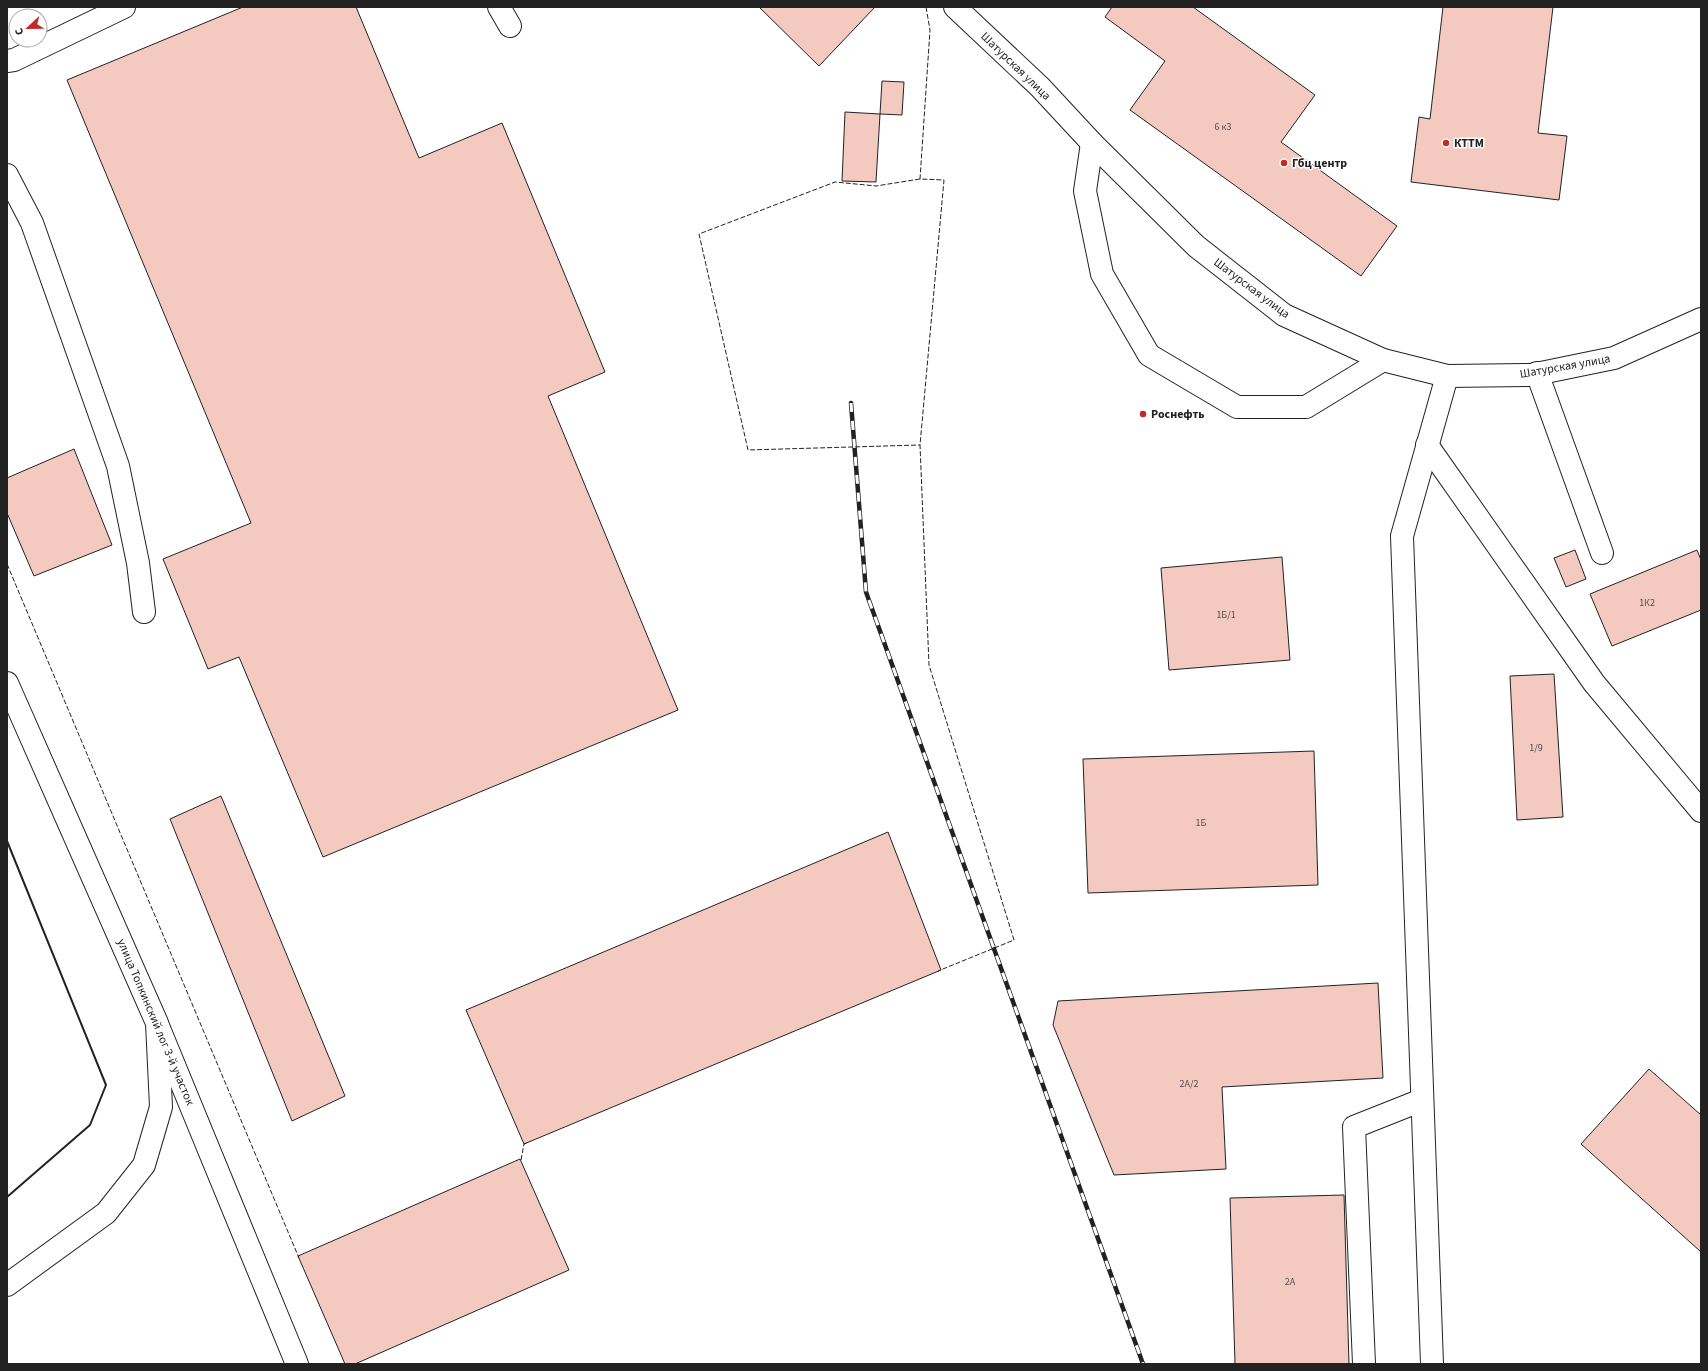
<svg xmlns="http://www.w3.org/2000/svg" width="1708" height="1371" viewBox="0 0 1708 1371" font-family="'Source Sans 3',sans-serif">
<rect width="100%" height="100%" fill="#fff"/>
<g fill="#f3c9c0" stroke="#222">
<path d="M243 7H356L419 158 502 123 605 372 548 396 678 710 323 857 239 657 208 669 163 559 251 523 67 80Z"/>
<path d="M759 7H875L819 66Z"/>
<path d="M1112 7H1193L1315 95 1281 142 1397 226 1361 276 1130 110 1165 61 1105 17Z"/>
<path d="M1443 7H1553L1538 133 1567 136 1559 200 1411 182 1419 117 1430 119Z"/>
<path d="M882 81 904 82 902 115 880 114Z"/>
<path d="M845 112 880 114 876 182 842 181Z"/>
<path d="M74 449 112 545 34 576 7 513V478Z"/>
<path d="M1575 550 1586 579 1566 587 1554 558Z"/>
<path d="M1697 550 1701 560V610L1612 646 1590 594Z"/>
<path d="M1282 557 1290 660 1169 670 1161 568Z"/>
<path d="M1554 674 1563 817 1517 820 1510 676Z"/>
<path d="M1314 751 1318 885 1088 893 1083 759Z"/>
<path d="M221 796 345 1096 292 1121 170 819Z"/>
<path d="M888 832 941 970 524 1144 466 1010Z"/>
<path d="M1378 983 1383 1078 1222 1087 1226 1169 1114 1175 1053 1025 1058 1001Z"/>
<path d="M1649 1069 1701 1115V1252L1581 1144Z"/>
<path d="M520 1159 569 1270 355 1364H345L298 1256Z"/>
<path d="M1344 1195 1349 1364H1235L1230 1198Z"/>
</g>
<g fill="none" stroke-linecap="round" stroke-linejoin="round">
<defs>
<g id="minor">
<path d="M499 7 510 26"/>
<path d="M7 61 14 60 124 7"/>
<path d="M1092 143 1085 191 1102 274 1149 355 1237 407H1306L1383 360"/>
<path d="M7 175 32 223 118 466 138 563 144 612"/>
<path d="M1537 373 1602 553"/>
<path d="M1427 445 1594 683 1701 811"/>
<path d="M158 1026 297 1364"/>
<path d="M1364 1364 1354 1127 1422 1100"/>
<path d="M1432 1364 1402 536 1447 376"/>
</g>
<g id="major">
<path d="M955 7 1040 87 1092 143 1196 246 1284 315 1383 360 1447 376 1531 375 1614 358 1701 319"/>
<path d="M7 683 157 1023 161 1107 144 1165 106 1213 7 1285"/>
</g>
</defs>
<use href="#minor" stroke="#222" stroke-width="24"/>
<use href="#major" stroke="#222" stroke-width="24"/>
<use href="#minor" stroke="#fff" stroke-width="22"/>
<use href="#major" stroke="#fff" stroke-width="22"/>
<defs>
<path id="rail" d="M851 403 866 592 1143 1364"/>
</defs>
<use href="#rail" stroke="#222" stroke-width="4.5"/>
<use href="#rail" stroke="#fff" stroke-width="3" stroke-dasharray="9" stroke-linecap="butt"/>
<g stroke="#222" stroke-width="1" stroke-dasharray="5 2" stroke-linecap="butt">
<path d="M926 7 930 30 920 179 944 180 920 445 929 665 1014 940 938 971"/>
<path d="M920 179 876 186 835 182 699 234 748 450 920 445"/>
<path d="M7 564 299 1258"/>
<path d="M521 1160 524 1144 527 1143"/>
</g>
<path stroke="#222" stroke-width="2" d="M7 841 106 1085 90 1125 7 1197"/>
</g>
<g fill="#c62828" stroke="#fff" stroke-width="1.5">
<circle cx="1446" cy="143" r="4"/>
<circle cx="1284" cy="163" r="4"/>
<circle cx="1143" cy="414" r="4"/>
</g>
<g text-anchor="middle" stroke-width="3" stroke-linejoin="round" paint-order="stroke">
<g font-size="10" fill="#564c4a">
<text x="1223" y="130">6 к3</text>
<text x="1647" y="606">1К2</text>
<text x="1226" y="618">1Б/1</text>
<text x="1536" y="751">1/9</text>
<text x="1201" y="826">1Б</text>
<text x="1189" y="1087">2А/2</text>
<text x="1290" y="1285">2А</text>
</g>
<g font-size="12" fill="#222" stroke="#fff">
<text transform="translate(1016 66) rotate(44)" y="4">Шатурская улица</text>
<text transform="translate(1252 288) rotate(37)" y="4">Шатурская улица</text>
<text transform="translate(1565 366) rotate(-10)" y="4">Шатурская улица</text>
<text transform="translate(156 1022) rotate(67)" y="4">улица Топкинский лог 3-й участок</text>
</g>
<g font-size="12" font-weight="bold" fill="#222" stroke="#fff" text-anchor="start">
<text x="1454" y="147">КТТМ</text>
<text x="1292" y="167">Гбц центр</text>
<text x="1151" y="418">Роснефть</text>
</g>
</g>
<rect width="1708" height="1371" fill="none" stroke="#222222" stroke-width="16"/>
<g transform="translate(28 28) rotate(248)"><circle r="19" fill="#ffffff" stroke="#a7a7a7"/>
<path d="M0-3L7 15L0 10L-7 15Z" fill="#c62828"/>
<text y="-6" font-size="11" font-weight="bold" text-anchor="middle" fill="#222222">С</text>
</g>
</svg>
